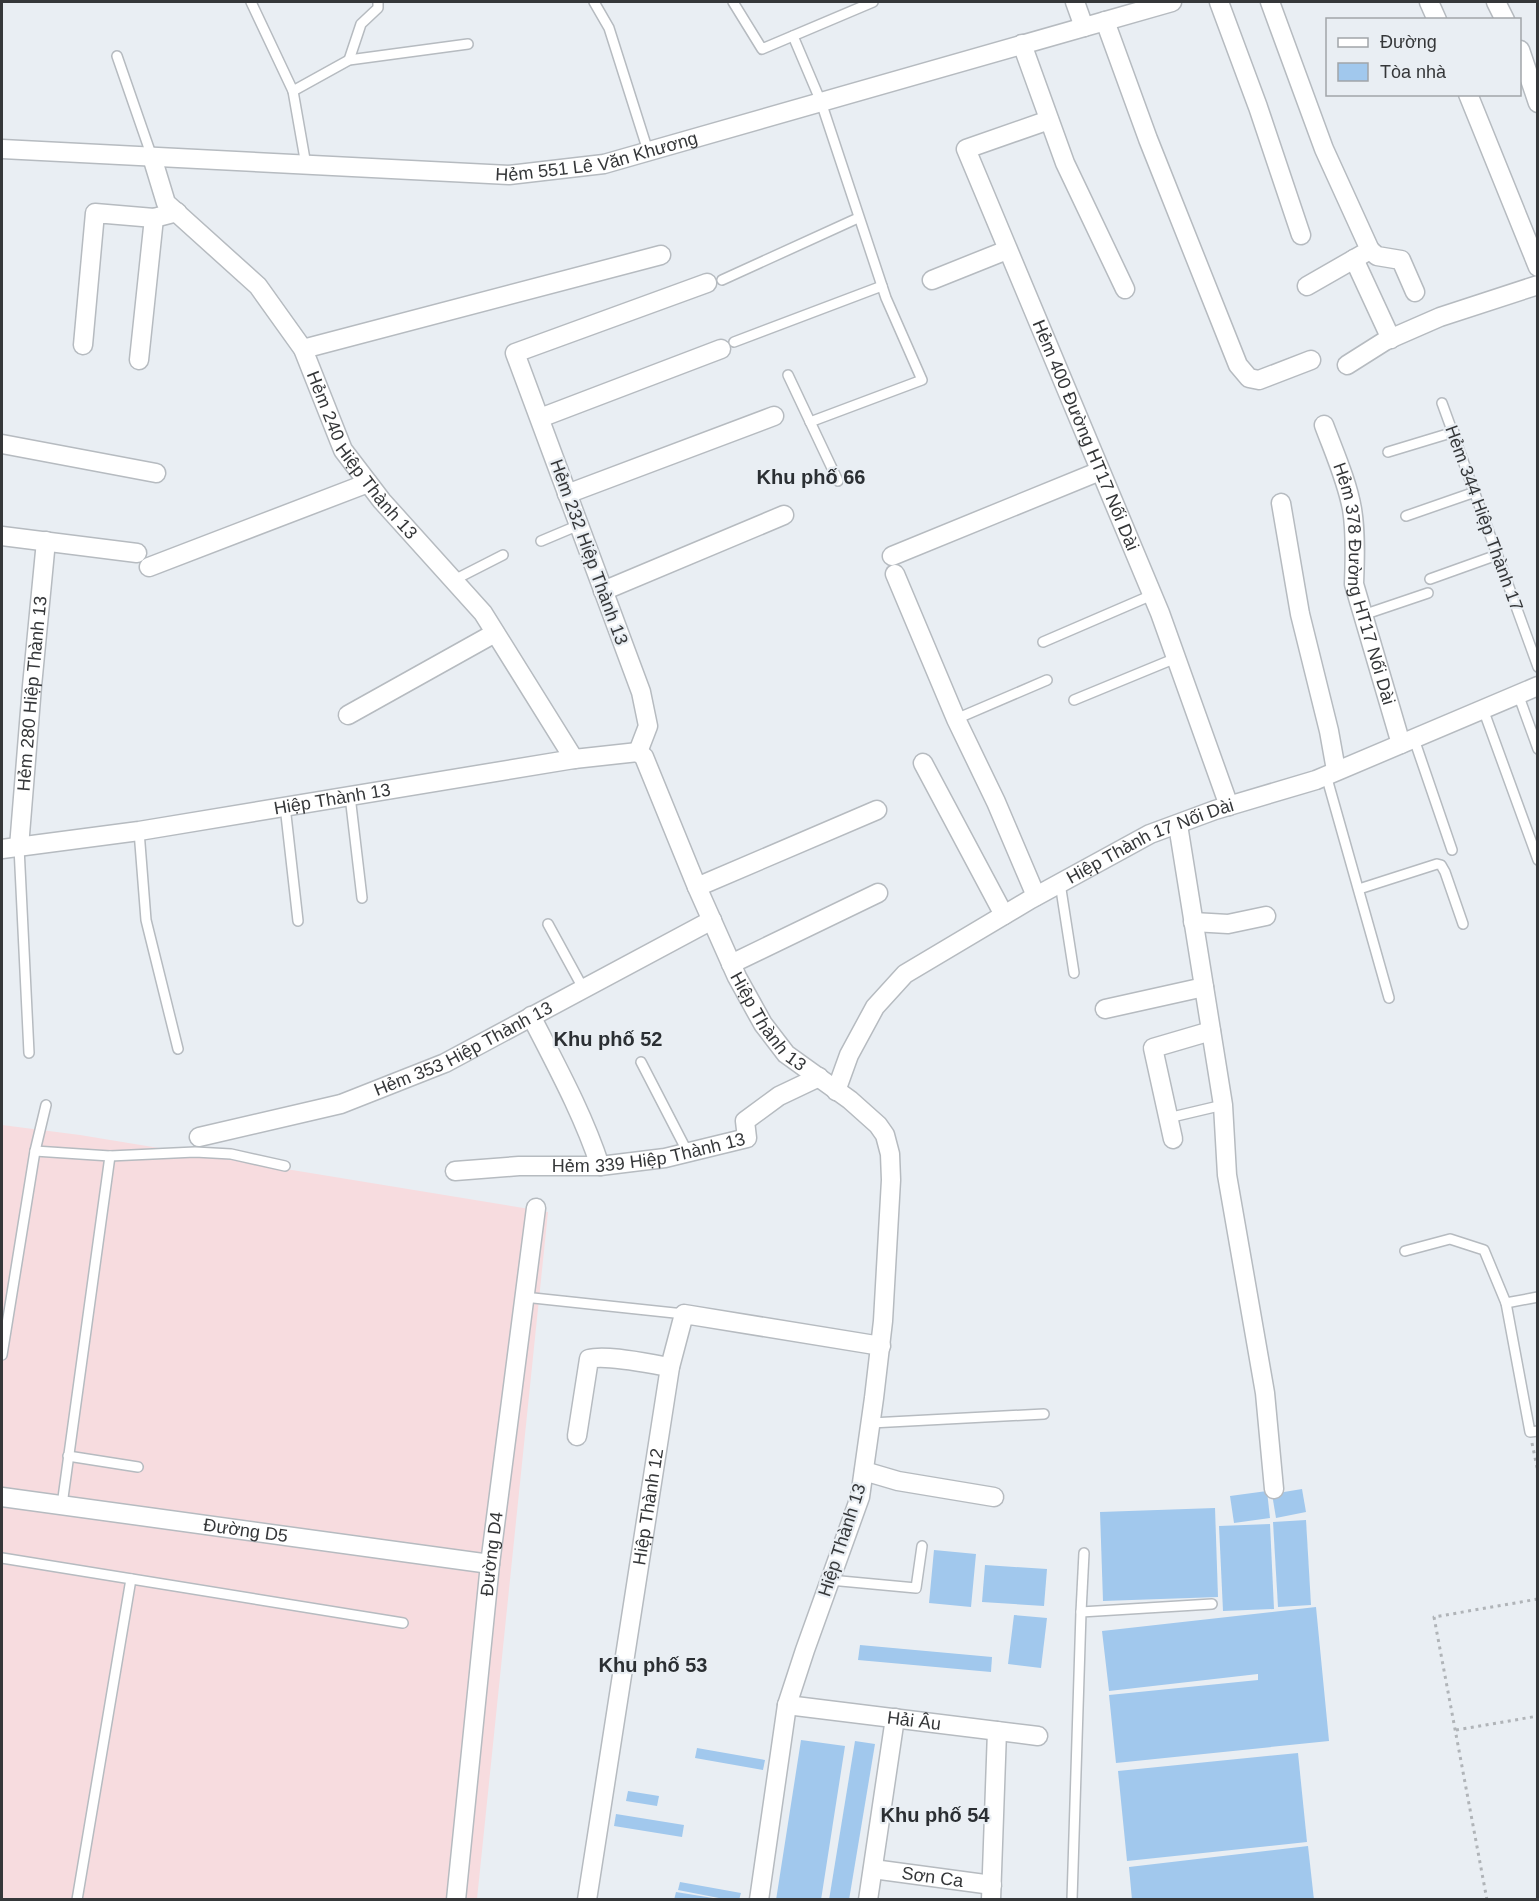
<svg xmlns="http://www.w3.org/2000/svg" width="1539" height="1901" viewBox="0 0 1539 1901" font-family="Arial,sans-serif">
<rect width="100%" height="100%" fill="#e9eef3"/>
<path fill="#f7dcdf" d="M2 1125 80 1135 548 1212 477 1899 2 1900Z"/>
<g fill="#a1c8ed">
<path d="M1302 1489 1306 1512 1276 1518 1272 1494Z"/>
<path d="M1267 1491 1270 1518 1234 1523 1230 1496Z"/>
<path d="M1215 1508 1218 1597 1103 1601 1100 1512Z"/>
<path d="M1306 1520 1311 1605 1278 1607 1273 1522Z"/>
<path d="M1270 1524 1274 1609 1223 1611 1219 1526Z"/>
<path d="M934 1550 976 1554 971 1607 929 1603Z"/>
<path d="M985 1565 1047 1569 1044 1606 982 1602Z"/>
<path d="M1316 1607 1329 1741 1116 1763 1109 1695 1258 1680V1674L1109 1691 1102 1631Z"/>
<path d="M1014 1615 1047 1618 1041 1668 1008 1664Z"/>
<path d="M860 1645 992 1657 991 1672 858 1660Z"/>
<path d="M801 1740 845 1746 821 1900H776Z"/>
<path d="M855 1741 875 1744 849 1900H829Z"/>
<path d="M697 1748 765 1760 763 1770 695 1758Z"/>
<path d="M1298 1753 1307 1842 1127 1861 1118 1771Z"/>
<path d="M628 1791 659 1796 657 1806 626 1801Z"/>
<path d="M616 1814 684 1825 682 1837 614 1826Z"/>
<path d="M1308 1846 1314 1900H1132L1129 1867Z"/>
<path d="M680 1882 741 1893 739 1900H729L678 1890Z"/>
<path d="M676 1892 713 1898V1900H674Z"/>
</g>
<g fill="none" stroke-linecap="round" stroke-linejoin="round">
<defs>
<g id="service">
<path d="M251 2 293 91 306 165"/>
<path d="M594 2 609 28 648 151"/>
<path d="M733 2 762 49 873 2"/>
<path d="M793 36 821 102 886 298 922 380 810 422"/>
<path d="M117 56 152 157"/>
<path d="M349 60 361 24 378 8V2"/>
<path d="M293 91 349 60 468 44"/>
<path d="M722 280 858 218"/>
<path d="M734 342 882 286"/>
<path d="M788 375 838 481"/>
<path d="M1442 403 1538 667"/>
<path d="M1388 452 1454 432"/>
<path d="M1406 516 1475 492"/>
<path d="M541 541 579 525"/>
<path d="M1430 579 1497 555"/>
<path d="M454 580 503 555"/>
<path d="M1363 615 1428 593"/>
<path d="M1043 642 1152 595"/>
<path d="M1518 694 1538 749"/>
<path d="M1074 700 1176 658"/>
<path d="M1483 709 1538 860"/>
<path d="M956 719 1047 680"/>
<path d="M1414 739 1452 850"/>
<path d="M1326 775 1389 998"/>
<path d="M350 796 362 898"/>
<path d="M285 806 298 921"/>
<path d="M139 831 146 920 178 1049"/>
<path d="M19 847 29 1053"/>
<path d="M1060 883 1074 973"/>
<path d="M1359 889 1437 864 1441 865 1445 872 1463 924"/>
<path d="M548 924 583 988"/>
<path d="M641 1062 688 1153"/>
<path d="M1168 1118 1223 1105"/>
<path d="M35 1151 110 1156 195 1152 231 1154 285 1166"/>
<path d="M1405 1251 1450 1239 1484 1250 1506 1303 1538 1297"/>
<path d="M524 1297 684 1314"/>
<path d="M1506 1303 1530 1432 1538 1431"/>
<path d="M2 1355 35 1151 46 1105"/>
<path d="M871 1423 1044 1414"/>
<path d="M68 1456 138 1467"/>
<path d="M62 1505 110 1156"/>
<path d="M2 1558 403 1623"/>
<path d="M830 1580 916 1588 922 1546"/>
<path d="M1081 1612 1084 1553"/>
<path d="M77 1900 131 1579"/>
<path d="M1072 1900 1081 1612 1212 1604"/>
</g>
<g id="minor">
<path d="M1075 2 1084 27"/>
<path d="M1219 2 1258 107 1301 235"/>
<path d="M1270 2 1324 149 1370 250 1307 286"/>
<path d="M1429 2 1437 20"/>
<path d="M1496 2 1505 20"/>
<path d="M1105 21 1148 139 1238 365 1249 378 1259 380 1311 360"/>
<path d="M1022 44 1065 163 1125 289"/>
<path d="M1520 50 1538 103"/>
<path d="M1468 94 1538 267"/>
<path id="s1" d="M1049 120 966 149 1160 613 1229 806"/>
<path id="s2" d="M2 149 509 175 604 164 1172 2"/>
<path id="s3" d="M152 157 166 203 258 286 303 349 343 450 382 501 483 613 574 759"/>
<path d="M1370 250 1377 256 1401 260 1415 292"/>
<path d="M1354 259 1391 339"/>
<path d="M932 280 1007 250"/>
<path d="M83 345 95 213 154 218 177 212"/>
<path d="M303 349 661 255"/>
<path d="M139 360 154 218"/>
<path d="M1347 365 1385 341 1440 317 1538 285"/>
<path d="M540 418 721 349"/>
<path id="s4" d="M1324 425C1334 452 1347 481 1352 509 1356 533 1355 560 1354 584L1401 744"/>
<path d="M2 444 156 473"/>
<path d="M567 494 774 416"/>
<path d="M1281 503 1300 614 1329 731 1336 770"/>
<path d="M2 536 137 553"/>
<path d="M892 556 1100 471"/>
<path d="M149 567 368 483"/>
<path d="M895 574 956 719 996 802 1036 896"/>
<path d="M603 591 784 515"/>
<path d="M348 715 495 633"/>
<path d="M638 752 648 726 641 692 515 353 707 283"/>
<path d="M923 763 1004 915"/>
<path d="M1178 825 1223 1105 1227 1175 1265 1393 1274 1489"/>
<path id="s5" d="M19 847 32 686 46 541"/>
<path id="s6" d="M2 849 139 831 574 759 638 752 644 757 697 887 737 977 763 1024 786 1054 850 1100 878 1125 885 1135 890 1154 891 1180 883 1321 874 1398 860 1497 805 1650 787 1705 759 1900"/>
<path d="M697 887 877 810"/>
<path d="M1193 922 1228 924 1266 916"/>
<path d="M731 964 878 893"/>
<path d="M1105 1009 1204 987"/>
<path d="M531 1016C556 1065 583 1114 600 1166"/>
<path id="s7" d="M836 1091 849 1055 875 1007 905 974 1031 899 1150 834 1215 810 1316 780 1538 686"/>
<path id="s8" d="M199 1137 341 1104 445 1063 712 920"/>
<path d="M1173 1139 1153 1048 1211 1031"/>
<path id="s9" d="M455 1171 519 1166H600L665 1158 747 1138 745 1121 779 1096 819 1077"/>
<path d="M577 1436 589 1359C606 1354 650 1364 670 1367"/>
<path d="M864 1471 898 1481 994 1497"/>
<path id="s10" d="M2 1497 490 1564"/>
<path id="s11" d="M787 1705 1038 1736"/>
<path id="s12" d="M873 1869 992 1885"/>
<path id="s13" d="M456 1900 490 1564 536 1208"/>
<path id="s14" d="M587 1900 670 1367 684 1314 881 1346"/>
<path d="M868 1900 895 1718"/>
<path d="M991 1900 997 1731"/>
</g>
</defs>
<use href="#service" stroke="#b6bbc0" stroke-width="12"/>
<use href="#minor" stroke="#b6bbc0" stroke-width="21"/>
<g stroke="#b0b4b8" stroke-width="3" stroke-dasharray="3 4.5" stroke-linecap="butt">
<path d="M1532 1443 1538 1472"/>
<path d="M1456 1730 1538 1716"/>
<path d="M1487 1900 1434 1617 1538 1599"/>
</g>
<use href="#service" stroke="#fff" stroke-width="9"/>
<use href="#minor" stroke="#fff" stroke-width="18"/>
</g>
<g text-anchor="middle" stroke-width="4.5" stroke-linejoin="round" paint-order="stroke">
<g font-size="18" fill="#353739" stroke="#e9eef3">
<text dy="6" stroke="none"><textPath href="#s2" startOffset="597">Hẻm 551 Lê Văn Khương</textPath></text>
<text dy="6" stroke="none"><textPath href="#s1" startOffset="398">Hẻm 400 Đường HT17 Nối Dài</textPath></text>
<text dy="6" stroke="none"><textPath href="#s3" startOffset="372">Hẻm 240 Hiệp Thành 13</textPath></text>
<text transform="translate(1484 518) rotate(70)" y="6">Hẻm 344 Hiệp Thành 17</text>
<text transform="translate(589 552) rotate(70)" y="6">Hẻm 232 Hiệp Thành 13</text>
<text dy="6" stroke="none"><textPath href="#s4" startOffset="165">Hẻm 378 Đường HT17 Nối Dài</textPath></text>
<text dy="6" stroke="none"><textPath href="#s5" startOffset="154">Hẻm 280 Hiệp Thành 13</textPath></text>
<text dy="6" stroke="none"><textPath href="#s6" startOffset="334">Hiệp Thành 13</textPath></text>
<text dy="6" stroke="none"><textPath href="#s7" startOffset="417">Hiệp Thành 17 Nối Dài</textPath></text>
<text dy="6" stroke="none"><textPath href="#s6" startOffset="945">Hiệp Thành 13</textPath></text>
<text dy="6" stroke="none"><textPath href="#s8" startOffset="280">Hẻm 353 Hiệp Thành 13</textPath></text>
<text dy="6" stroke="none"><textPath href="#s9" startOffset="195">Hẻm 339 Hiệp Thành 13</textPath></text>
<text dy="6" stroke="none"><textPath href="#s14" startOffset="398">Hiệp Thành 12</textPath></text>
<text dy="6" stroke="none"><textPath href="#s10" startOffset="246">Đường D5</textPath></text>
<text transform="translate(842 1540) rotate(-72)" y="6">Hiệp Thành 13</text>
<text dy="6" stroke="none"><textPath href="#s13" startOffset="348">Đường D4</textPath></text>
<text dy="6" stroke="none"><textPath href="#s11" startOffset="128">Hải Âu</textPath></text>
<text dy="6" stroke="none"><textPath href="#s12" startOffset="60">Sơn Ca</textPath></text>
</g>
<g font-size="20" font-weight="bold" fill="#2b2f33" stroke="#e9eef3">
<text x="811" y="484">Khu phố 66</text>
<text x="608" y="1046">Khu phố 52</text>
<text x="653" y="1672">Khu phố 53</text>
<text x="935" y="1822">Khu phố 54</text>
</g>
</g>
<rect width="1539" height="1901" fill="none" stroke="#353739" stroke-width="6"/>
<rect x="1326" y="18" width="195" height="78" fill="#e9eef3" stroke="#a1a5a9" stroke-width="1.5"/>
<rect x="1338" y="38" width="30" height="9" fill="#ffffff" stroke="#a1a5a9" stroke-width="1.5"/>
<text x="1380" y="48" font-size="18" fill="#353739">Đường</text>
<rect x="1338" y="63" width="30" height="18" fill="#a1c8ed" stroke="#a1a5a9" stroke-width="1.5"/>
<text x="1380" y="78" font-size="18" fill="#353739">Tòa nhà</text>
</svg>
